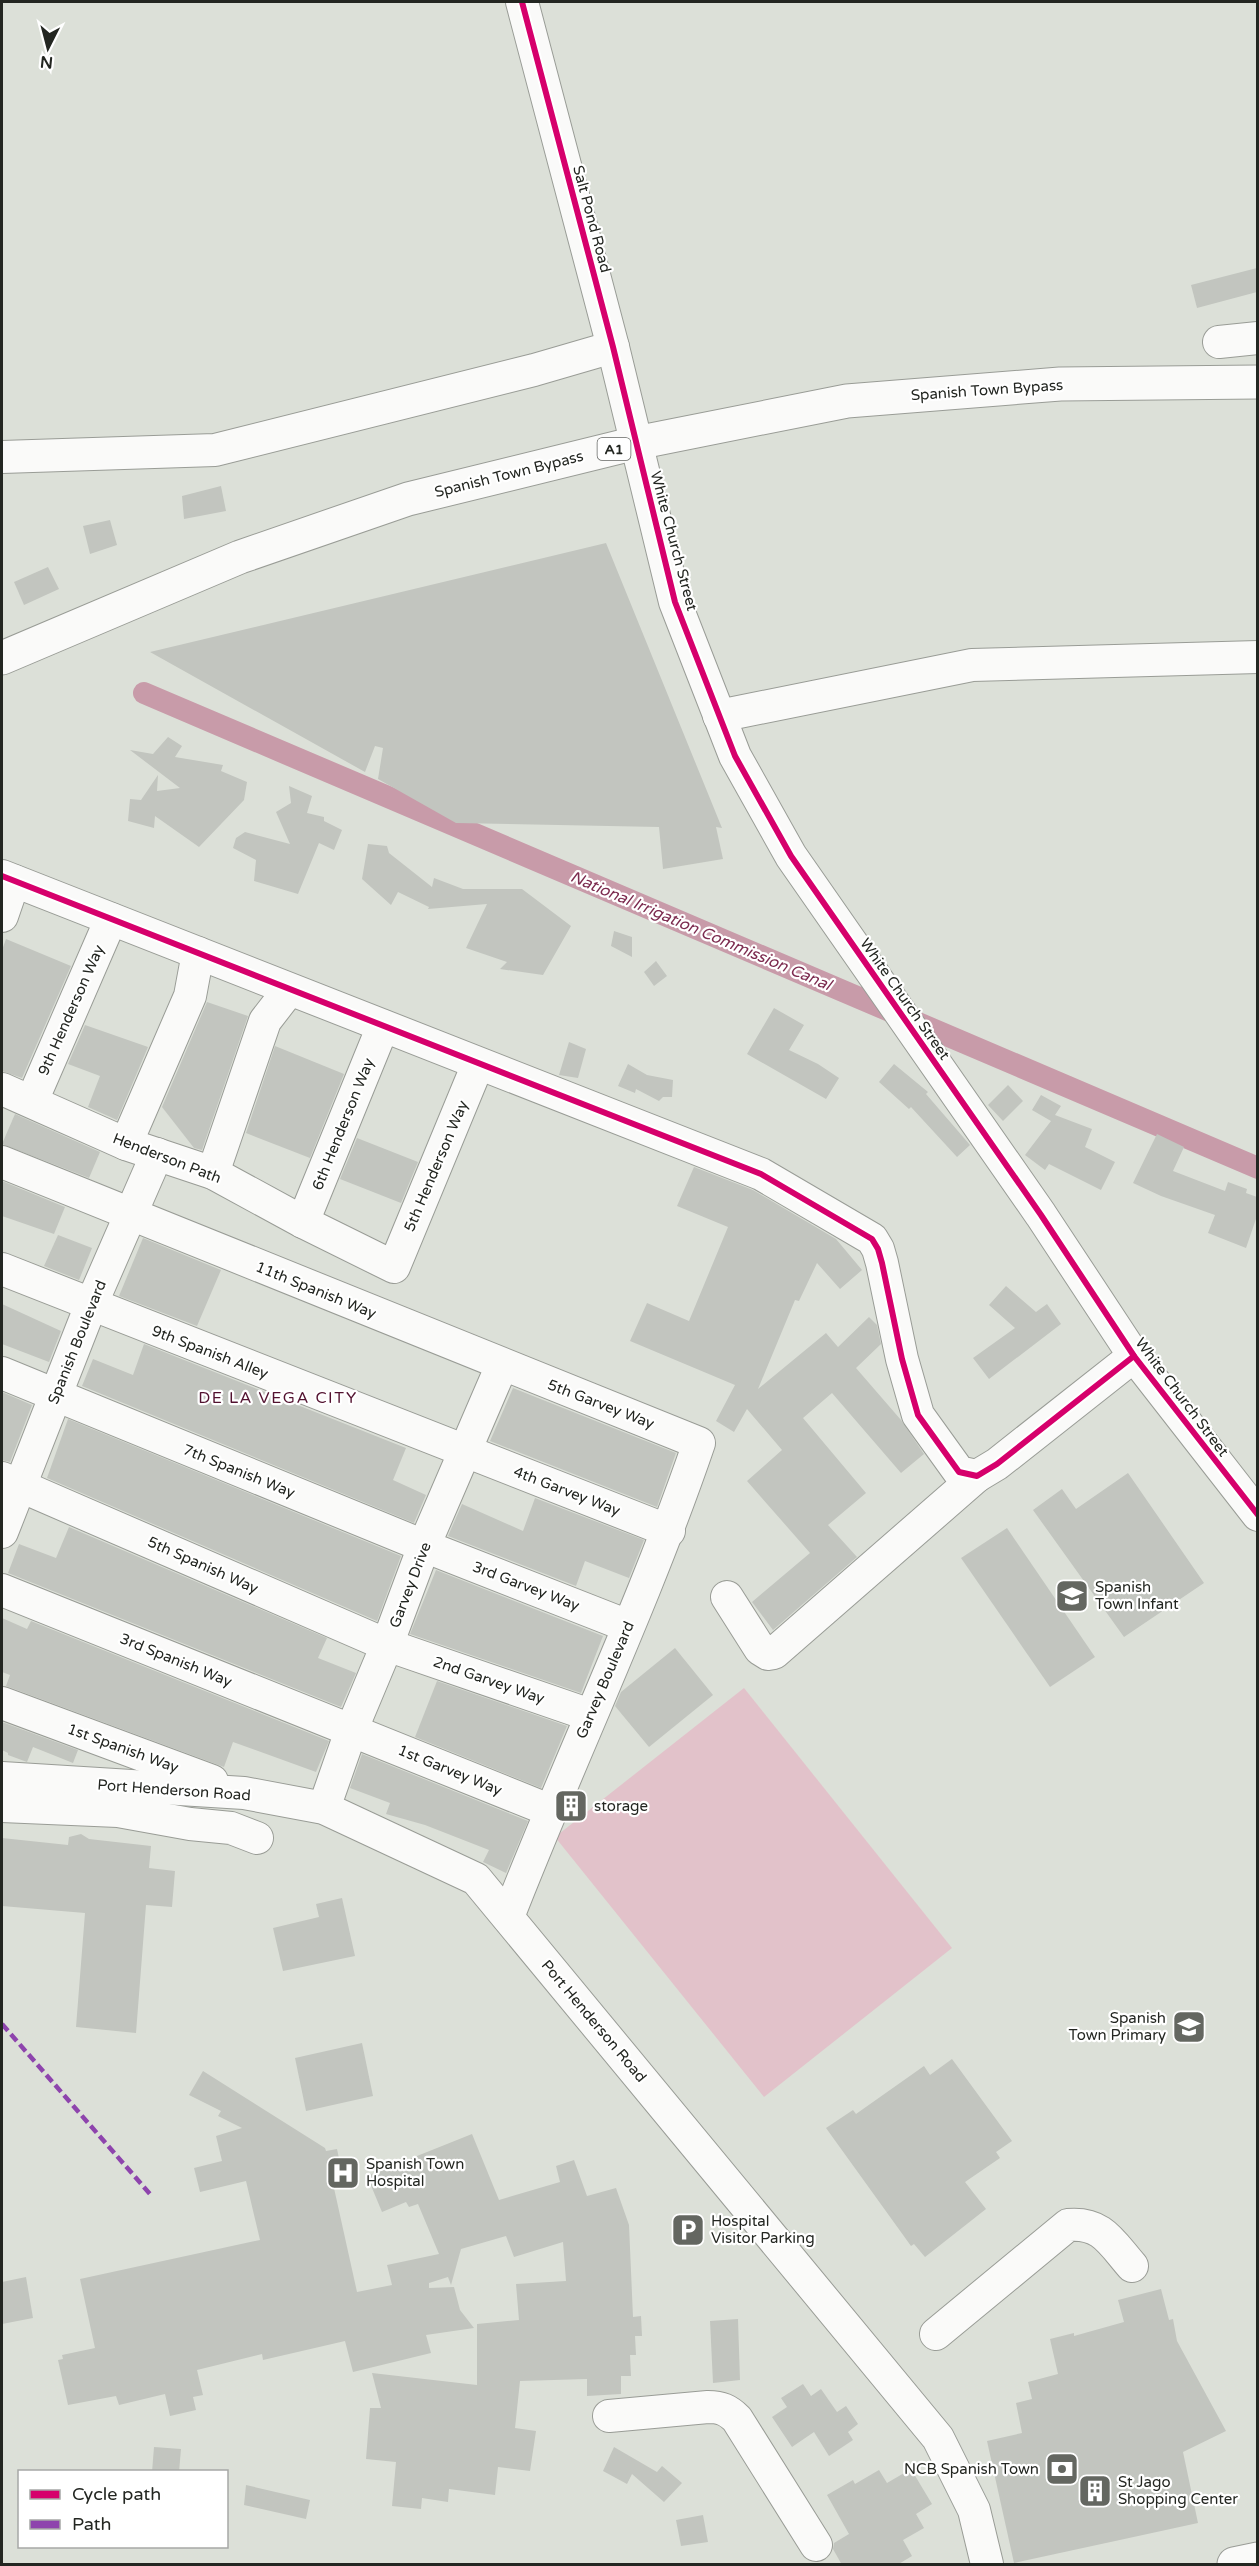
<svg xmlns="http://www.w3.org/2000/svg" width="1259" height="2566" viewBox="0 0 1259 2566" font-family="'Varela Round',sans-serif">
<rect width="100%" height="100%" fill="#dce0d8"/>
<path fill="#e2c2ca" d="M744 1688 952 1948 764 2097 555 1837Z"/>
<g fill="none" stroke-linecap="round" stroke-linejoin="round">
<path stroke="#c89ba9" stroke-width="22" d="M144 693 1258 1168"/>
</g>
<g fill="#c2c5bf">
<path d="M1257 268V292L1197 308 1191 285Z"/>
<path d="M221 486 226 511 184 519 182 496Z"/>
<path d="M110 520 117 545 90 554 83 526Z"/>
<path d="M606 543 722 828 716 827 723 859 663 869 659 827 456 823 378 779 383 748 375 746 365 772 150 652Z"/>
<path d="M48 567 59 589 24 605 14 582Z"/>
<path d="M168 737 182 746 175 757 223 765 221 771 247 782 244 800 199 847 155 816 154 828 128 821 130 799 141 800 158 775 157 791 180 788 130 750 153 754Z"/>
<path d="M289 786 312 796 307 813 324 817V821L342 830 334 850 319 843 298 894 254 881 256 860 233 848 236 838 245 832 290 844 276 812 291 803Z"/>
<path d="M368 844 387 846 389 853 432 887 434 878 463 889H522L571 926 543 975 500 969 507 962 466 948 487 904 428 909 429 907 398 892 391 905 362 879Z"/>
<path d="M614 931 632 937V957L611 946Z"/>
<path d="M6 939 71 966 22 1078 2 1071V950Z"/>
<path d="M656 961 667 976 654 986 644 972Z"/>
<path d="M207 1002 248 1016 202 1150 194 1148 162 1107Z"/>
<path d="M774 1008 804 1025 789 1050 818 1064 839 1078 826 1099 747 1054Z"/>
<path d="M85 1025 148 1047 117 1120 88 1107 100 1076 68 1064Z"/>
<path d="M569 1042 586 1049 578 1078 559 1075Z"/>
<path d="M275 1046 344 1074 310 1158 246 1133Z"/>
<path d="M628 1064 647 1075 673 1080 672 1097H663L659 1101 636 1089 635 1093 618 1086Z"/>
<path d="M894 1064 928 1092 926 1094 970 1145 957 1157 911 1107 909 1109 879 1082Z"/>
<path d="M1008 1085 1023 1101 1003 1121 988 1105Z"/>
<path d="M1041 1095 1061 1106 1055 1115 1092 1129 1085 1147 1115 1162 1101 1190 1049 1164 1045 1170 1025 1155 1051 1121 1032 1110Z"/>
<path d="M15 1114 100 1152 89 1178 2 1144Z"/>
<path d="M1157 1134 1184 1147 1173 1171 1225 1191 1228 1182 1247 1189 1246 1193 1257 1197V1216L1246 1248 1208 1233 1215 1215 1161 1196 1133 1183Z"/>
<path d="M357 1138 418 1162 401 1203 340 1179Z"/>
<path d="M694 1167 753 1190 836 1239 862 1270 840 1289 817 1263 799 1301 795 1300 758 1389 826 1333 838 1347 869 1317 877 1325 881 1344 856 1368 901 1420 924 1454 901 1473 832 1393 803 1418 866 1493 828 1525 857 1557 773 1630 752 1602 810 1553 747 1481 782 1450 747 1409 734 1432 716 1421 735 1385 630 1341 647 1303 689 1321 728 1227 677 1206Z"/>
<path d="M2 1181 65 1207 54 1234 2 1216Z"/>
<path d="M58 1235 92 1248 79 1280 44 1266Z"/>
<path d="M143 1238 221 1270 197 1326 119 1296Z"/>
<path d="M1006 1286 1036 1312 1047 1304 1061 1324 989 1379 973 1358 1015 1328 989 1305Z"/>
<path d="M2 1304 61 1331 49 1362 2 1344Z"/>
<path d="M144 1344 406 1448 393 1480 426 1495 414 1523 82 1386 93 1359 133 1375Z"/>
<path d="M513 1388 676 1453 657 1507 490 1441Z"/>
<path d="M2 1392 32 1405 10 1462 2 1460Z"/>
<path d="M68 1419 401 1556 377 1621 47 1478Z"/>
<path d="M1128 1473 1204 1583 1124 1637 1033 1510 1062 1489 1076 1509Z"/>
<path d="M535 1498 644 1540 629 1578 585 1561 576 1586 448 1536 462 1504 523 1531Z"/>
<path d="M69 1527 327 1638 318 1658 356 1673 341 1707 8 1573 19 1544 56 1558Z"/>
<path d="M1007 1528 1095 1657 1050 1687 961 1558Z"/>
<path d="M436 1570 603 1636 581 1693 410 1634Z"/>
<path d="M2 1618 27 1629 31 1621 329 1741 316 1772 233 1742 224 1767 6 1686 10 1675 2 1672Z"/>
<path d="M675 1648 713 1695 649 1747 615 1706 621 1692Z"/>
<path d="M437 1681 567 1726 541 1788 415 1737Z"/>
<path d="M2 1722 78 1750 73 1763 33 1747 27 1762 8 1755V1753L2 1750Z"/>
<path d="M362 1754 528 1821 506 1873 483 1862 489 1850 425 1825 386 1814 390 1803 350 1788Z"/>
<path d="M577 1796 581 1802V1809L576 1815 569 1816Z"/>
<path d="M81 1834 89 1839 151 1846 149 1868 175 1871 172 1907 146 1905 136 2033 76 2027 85 1913 2 1906V1838L68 1845 69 1837Z"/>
<path d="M342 1898 355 1956 283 1971 273 1928 319 1917 316 1904Z"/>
<path d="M362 2043 373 2096 306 2111 295 2058Z"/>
<path d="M952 2059 1012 2141 996 2152 1000 2158 965 2182 986 2209 925 2257 914 2244 911 2246 826 2128 853 2110 856 2114 924 2066 930 2075Z"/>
<path d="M203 2071 325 2148 326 2151 337 2149 341 2168 330 2170 357 2292 392 2285 387 2265 439 2254 418 2204 409 2207 406 2202 382 2212 367 2176 472 2134 499 2200 560 2182 556 2166 574 2160 587 2196 616 2188 629 2225 633 2317 641 2316 642 2336H635L636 2355H630L631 2376H621V2394L587 2396V2379L520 2381 515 2428 536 2431 530 2471 498 2467 495 2495 449 2489 448 2502 422 2498 421 2509 392 2506 396 2462 366 2459 370 2408H381L372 2373 477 2385V2324L519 2320 516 2284 566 2281 563 2242 514 2257 506 2236 461 2249 451 2285 448 2277 429 2283V2288L454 2287 460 2310 474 2328 426 2335 431 2353 353 2372 345 2341 263 2360 262 2354 197 2370 203 2395 193 2397 196 2410 170 2416 165 2394 119 2405 116 2396 68 2405 58 2360 63 2359 62 2355 95 2348 80 2279 260 2240 246 2181 200 2192 194 2168 222 2161 216 2136 242 2128 218 2116 221 2111 189 2095Z"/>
<path d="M26 2277 33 2318 2 2324V2282Z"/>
<path d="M1161 2289 1169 2320 1173 2319 1177 2341 1226 2431 1183 2452 1198 2523 1014 2563 987 2441 1022 2433 1016 2403 1032 2399 1028 2382 1058 2374 1050 2339 1074 2333V2336L1124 2322 1118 2300Z"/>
<path d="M738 2319 740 2380 713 2383 710 2321Z"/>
<path d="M803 2384 811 2396 821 2389 837 2412 846 2406 858 2424 848 2432 853 2440 829 2456 814 2432 792 2447 772 2417 787 2407 781 2398Z"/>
<path d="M154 2447 181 2449 179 2472H152Z"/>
<path d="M614 2447 657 2472 662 2466 682 2483 664 2502 632 2474 627 2484 603 2471Z"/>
<path d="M911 2469 932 2504 916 2514 924 2528 903 2540 912 2556 897 2565H842L833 2549 834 2543 849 2534 827 2495 853 2480 855 2484 879 2470 887 2483Z"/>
<path d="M246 2485 310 2500 306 2519 244 2505Z"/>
<path d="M703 2515 708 2542 681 2546 676 2520Z"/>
</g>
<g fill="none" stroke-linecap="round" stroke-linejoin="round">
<defs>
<g id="minor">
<path d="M522 2 613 347 675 602 735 756 791 856 1041 1215 1134 1356 1258 1515"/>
<path d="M1219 342 1258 338"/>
<path d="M2 457 215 450 534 370 613 347"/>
<path d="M719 716 972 665 1258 657"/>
<path d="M2 876 761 1174 872 1239 878 1249 882 1263 902 1359 918 1415 959 1472 977 1476 997 1464 1134 1356"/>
<path d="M2 916 14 881"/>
<path d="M2 1089 126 1144 213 1173 303 1222 394 1267 478 1064"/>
<path d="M32 1101 111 919"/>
<path d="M126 1144 190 996 198 953"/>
<path d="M2 1162 699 1443C644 1604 570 1758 508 1917"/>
<path d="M213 1173 265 1021 289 990"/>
<path d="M303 1222 383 1026"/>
<path d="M2 1269 669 1531"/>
<path d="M2 1373 424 1546 628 1626"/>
<path d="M2 1478 387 1645 590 1715"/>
<path d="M2 1532 91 1305 157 1154"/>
<path d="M2 1590 549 1810"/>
<path d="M727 1597 760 1649 768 1654 774 1653 977 1476"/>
<path d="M2 1703 212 1781"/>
<path d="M2 1778 244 1793 324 1808 476 1879 938 2438 974 2510 987 2564"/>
<path d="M2 1806 118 1811 190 1824 231 1828 257 1838"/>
<path d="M324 1808 351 1731 387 1645 424 1546 502 1365"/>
<path d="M936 2334 1068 2225C1102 2222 1111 2242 1132 2266"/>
<path d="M609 2416 708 2407C721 2407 728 2410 737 2419L816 2545"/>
</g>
<g id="major">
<path d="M2 658 240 557 408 499 636 443 847 401 1060 384 1258 382"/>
<path d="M1234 2564 1258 2559"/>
</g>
</defs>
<use href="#minor" stroke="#999c96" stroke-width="34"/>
<use href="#major" stroke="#999c96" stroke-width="35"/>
<use href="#minor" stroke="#fafaf9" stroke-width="32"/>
<use href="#major" stroke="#fafaf9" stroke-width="33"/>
<path stroke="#8e44ad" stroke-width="4.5" stroke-dasharray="9 4.5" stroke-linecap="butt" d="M2 2024 150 2194"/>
<defs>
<g id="cycleway">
<path d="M522 2 613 347 675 602 735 756 791 856 1041 1215 1134 1356 1258 1515"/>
<path d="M2 876 761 1174 872 1239 878 1249 882 1263 902 1359 918 1415 959 1472 977 1476 997 1464 1134 1356"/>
</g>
</defs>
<use href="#cycleway" stroke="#fff" stroke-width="10"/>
<use href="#cycleway" stroke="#d6006c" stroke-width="6"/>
</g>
<defs>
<symbol id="school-square" viewBox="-11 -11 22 22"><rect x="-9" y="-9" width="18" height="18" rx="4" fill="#646761" stroke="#fff"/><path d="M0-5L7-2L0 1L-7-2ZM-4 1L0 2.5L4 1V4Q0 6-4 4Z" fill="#fff"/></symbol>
<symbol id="building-square" viewBox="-11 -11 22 22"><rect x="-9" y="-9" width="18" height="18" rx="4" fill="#646761" stroke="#fff"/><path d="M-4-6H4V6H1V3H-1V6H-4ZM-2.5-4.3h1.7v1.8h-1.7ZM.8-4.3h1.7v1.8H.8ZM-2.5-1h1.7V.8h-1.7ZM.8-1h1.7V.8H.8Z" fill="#fff"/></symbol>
<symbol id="hospital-square" viewBox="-11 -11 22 22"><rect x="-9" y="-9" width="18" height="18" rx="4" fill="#646761" stroke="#fff"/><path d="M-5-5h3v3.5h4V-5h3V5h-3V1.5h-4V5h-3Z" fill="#fff"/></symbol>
<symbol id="parking-square" viewBox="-11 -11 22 22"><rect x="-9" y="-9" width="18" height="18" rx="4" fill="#646761" stroke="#fff"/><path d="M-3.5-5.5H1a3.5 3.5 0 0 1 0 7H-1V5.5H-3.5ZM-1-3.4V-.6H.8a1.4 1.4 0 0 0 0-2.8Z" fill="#fff"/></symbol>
<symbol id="bank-square" viewBox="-11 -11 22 22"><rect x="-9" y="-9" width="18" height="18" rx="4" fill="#646761" stroke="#fff"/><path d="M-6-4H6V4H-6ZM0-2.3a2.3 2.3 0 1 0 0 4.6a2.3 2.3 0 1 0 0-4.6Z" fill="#fff"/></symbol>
</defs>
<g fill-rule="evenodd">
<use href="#school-square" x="1053" y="1577" width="38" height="38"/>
<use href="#building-square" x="552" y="1787" width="38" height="38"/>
<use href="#school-square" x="1170" y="2008" width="38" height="38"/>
<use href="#hospital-square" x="324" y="2154" width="38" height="38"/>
<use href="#parking-square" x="669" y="2211" width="38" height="38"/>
<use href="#bank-square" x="1043" y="2450" width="38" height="38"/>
<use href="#building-square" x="1076" y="2472" width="38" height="38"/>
</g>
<g text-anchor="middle" stroke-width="4.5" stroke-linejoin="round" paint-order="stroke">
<rect fill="#fff" stroke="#656764" stroke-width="1.5" x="597.5" y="438" width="33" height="22" rx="4.5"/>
<g font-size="14" font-weight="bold" fill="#232621">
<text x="614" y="454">A1</text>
</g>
<g font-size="15" fill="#232621" stroke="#fff">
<text transform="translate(592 219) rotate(75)" y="5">Salt Pond Road</text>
<text transform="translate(987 390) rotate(-4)" y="5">Spanish Town Bypass</text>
<text transform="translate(509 474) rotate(-14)" y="5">Spanish Town Bypass</text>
<text transform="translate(674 541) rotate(75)" y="5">White Church Street</text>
<text transform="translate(905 999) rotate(55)" y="5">White Church Street</text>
<text transform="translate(71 1010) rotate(-66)" y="5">9th Henderson Way</text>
<text transform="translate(343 1124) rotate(-68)" y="5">6th Henderson Way</text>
<text transform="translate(167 1158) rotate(21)" y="5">Henderson Path</text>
<text transform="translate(436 1166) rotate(-67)" y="5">5th Henderson Way</text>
<text transform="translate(316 1290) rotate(22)" y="5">11th Spanish Way</text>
<text transform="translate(77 1342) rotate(-68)" y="5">Spanish Boulevard</text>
<text transform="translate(210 1352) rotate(21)" y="5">9th Spanish Alley</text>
<text transform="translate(1182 1397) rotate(53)" y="5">White Church Street</text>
<text transform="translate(601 1404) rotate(21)" y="5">5th Garvey Way</text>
<text transform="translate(239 1471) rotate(22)" y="5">7th Spanish Way</text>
<text transform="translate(567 1491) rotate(21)" y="5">4th Garvey Way</text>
<text transform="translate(203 1565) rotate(24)" y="5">5th Spanish Way</text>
<text transform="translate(410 1585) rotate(-69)" y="5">Garvey Drive</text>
<text transform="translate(526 1586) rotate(21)" y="5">3rd Garvey Way</text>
<text transform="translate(176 1660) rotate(22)" y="5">3rd Spanish Way</text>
<text transform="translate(489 1680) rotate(19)" y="5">2nd Garvey Way</text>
<text transform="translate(605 1680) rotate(-67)" y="5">Garvey Boulevard</text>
<text transform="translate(123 1748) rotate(20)" y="5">1st Spanish Way</text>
<text transform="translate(450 1770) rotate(22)" y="5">1st Garvey Way</text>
<text transform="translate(174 1790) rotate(4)" y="5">Port Henderson Road</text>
<text transform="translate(594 2021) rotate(50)" y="5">Port Henderson Road</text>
</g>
<g font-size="15" fill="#232621" stroke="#fff" text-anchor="start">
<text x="1095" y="1592">Spanish<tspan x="1095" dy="17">Town Infant</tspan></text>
<text x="594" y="1811">storage</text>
<text x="1166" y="2023" text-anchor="end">Spanish<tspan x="1166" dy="17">Town Primary</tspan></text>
<text x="366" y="2169">Spanish Town<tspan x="366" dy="17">Hospital</tspan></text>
<text x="711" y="2226">Hospital<tspan x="711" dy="17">Visitor Parking</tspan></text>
<text x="1039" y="2474" text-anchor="end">NCB Spanish Town</text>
<text x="1118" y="2487">St Jago<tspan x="1118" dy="17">Shopping Center</tspan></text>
</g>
<g font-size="16" font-style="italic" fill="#7c2b4f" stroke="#fff">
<text transform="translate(701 930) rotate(23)" y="6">National Irrigation Commission Canal</text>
</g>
<g font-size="16" letter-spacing="1.5" fill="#52112f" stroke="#fff">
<text x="278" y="1403">DE LA VEGA CITY</text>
</g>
</g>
<rect width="1259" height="2566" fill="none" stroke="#232621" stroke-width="6"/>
<rect x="18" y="2470" width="210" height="78" fill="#ffffff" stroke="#a7a8a6" stroke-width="1.5"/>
<rect x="30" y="2490" width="30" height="9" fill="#d6006c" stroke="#a7a8a6" stroke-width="1.5"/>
<text x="72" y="2500" font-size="18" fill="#232621">Cycle path</text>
<rect x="30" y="2520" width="30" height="9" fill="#8e44ad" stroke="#a7a8a6" stroke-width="1.5"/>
<text x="72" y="2530" font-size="18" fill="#232621">Path</text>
<g transform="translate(48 48) rotate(186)" stroke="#ffffff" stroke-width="4.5" paint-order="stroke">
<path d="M0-4.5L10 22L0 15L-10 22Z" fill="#232621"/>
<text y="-9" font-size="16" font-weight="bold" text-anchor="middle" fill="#232621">N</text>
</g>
</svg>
